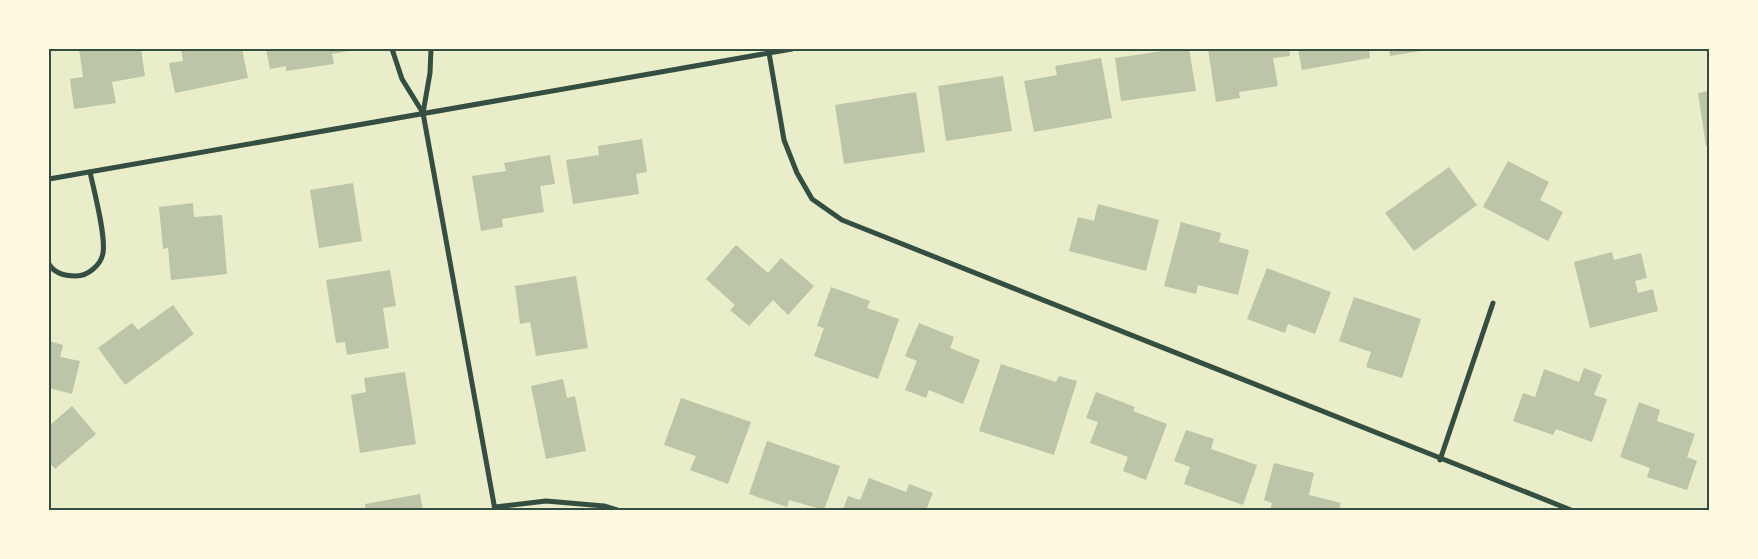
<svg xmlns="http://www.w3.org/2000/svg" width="1758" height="559" viewBox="0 0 1758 559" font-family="Merriweather,serif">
<rect width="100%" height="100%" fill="#e9edc9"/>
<g fill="#bcc5a7">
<path d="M79 49H141L145 76 112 82 116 103 74 109 70 79 83 77Z"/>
<path d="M181 49H242L248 78 175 93 169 63 183 61Z"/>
<path d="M266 49H353L354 50 332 54 334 64 286 71V66L270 69Z"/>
<path d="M1176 49H1189L1196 91 1121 101 1115 58Z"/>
<path d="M1208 49H1289L1290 56 1273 58 1278 86 1239 92 1240 98 1216 102Z"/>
<path d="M1298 49H1369L1370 58 1302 70Z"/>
<path d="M1389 49H1426V50L1390 56Z"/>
<path d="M1101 58 1112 118 1034 132 1024 81 1057 75 1055 66Z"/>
<path d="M1003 76 1012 131 946 141 938 86Z"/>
<path d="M1709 91V145L1706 146 1698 93Z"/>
<path d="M916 92 925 152 844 164 835 105Z"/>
<path d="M642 139 647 172 636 174 639 194 573 204 566 160 599 155 598 146Z"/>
<path d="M550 155 555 184 540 186 544 212 502 219 503 227 481 231 472 176 506 171 504 163Z"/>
<path d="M1508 161 1549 182 1540 200 1563 212 1548 241 1483 207Z"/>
<path d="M1449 167 1477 205 1414 251 1385 213Z"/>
<path d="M353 183 362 241 319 248 310 190Z"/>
<path d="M193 203 194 217 222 215 227 274 171 280 168 248 163 249 159 207Z"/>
<path d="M1098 204 1159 220 1146 271 1069 251 1078 217 1094 221Z"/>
<path d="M1181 222 1221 233 1219 242 1249 250 1238 295 1198 285 1196 294 1164 286Z"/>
<path d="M736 245 768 273 781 258 814 286 788 315 773 300 749 326 730 310 735 305 706 279Z"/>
<path d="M1612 252 1614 260 1641 253 1647 278 1635 281 1638 293 1653 289 1658 311 1590 328 1574 262Z"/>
<path d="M1267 268 1331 292 1315 334 1288 324 1285 333 1247 319Z"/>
<path d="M390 270 396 306 383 308 389 348 347 355 345 342 336 343 326 280Z"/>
<path d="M576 276 588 348 536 356 530 322 520 324 515 286Z"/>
<path d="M831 287 870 301 867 308 899 319 878 379 814 356 824 328 817 326Z"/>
<path d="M1354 297 1421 319 1402 378 1366 367 1371 352 1339 341Z"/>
<path d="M173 305 194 334 125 385 98 348 132 323 138 330Z"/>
<path d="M919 323 954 337 950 348 980 360 963 404 929 390 926 398 905 390 917 361 905 356Z"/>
<path d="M49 341 63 345 60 357 80 361 72 394 49 388Z"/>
<path d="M1001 364 1056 382 1059 376 1077 381 1054 455 979 431Z"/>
<path d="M1584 368 1602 375 1594 395 1607 399 1592 442 1556 429 1553 435 1513 421 1523 393 1535 397 1544 369 1579 382Z"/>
<path d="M405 372 416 444 360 453 351 395 366 392 364 378Z"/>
<path d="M563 379 567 398 575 396 586 451 546 459 531 386Z"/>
<path d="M1096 392 1135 407 1133 411 1167 424 1146 480 1123 471 1128 457 1090 443 1098 422 1086 418Z"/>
<path d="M681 398 751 422 728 484 690 470 696 456 664 445Z"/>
<path d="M1639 402 1660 410 1657 421 1695 434 1687 457 1697 461 1687 490 1647 477 1650 468 1620 457Z"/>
<path d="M72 406 96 434 55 469 49 462V426Z"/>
<path d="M1186 430 1214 439 1211 449 1257 465 1243 505 1184 484 1190 467 1174 461Z"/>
<path d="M767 441 840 466 824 510 789 500 787 507 749 494Z"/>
<path d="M1274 463 1314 473 1309 495 1341 503 1339 510H1270L1272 503 1264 500Z"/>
<path d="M869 478 906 492 909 484 933 493 926 510H843L848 496 860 500Z"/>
<path d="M420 494 423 510H366L365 504Z"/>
</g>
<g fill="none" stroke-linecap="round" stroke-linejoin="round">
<g stroke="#344e41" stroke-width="5">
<path d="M392 49 402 79 423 113 430 73 431 49"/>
<path d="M769 53 784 140 797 173 812 199 842 220 1571 510"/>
<path d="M423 113 495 510"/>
<path d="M49 179 792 49"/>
<path d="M49 264C54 273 65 276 76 276 88 276 101 265 103 253 106 235 94 191 90 172"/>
<path d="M1440 460 1493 303"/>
<path d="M495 507 546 501 604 506 617 510"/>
</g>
</g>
<rect width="1758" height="559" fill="none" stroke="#fefae0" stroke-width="100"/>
<rect x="50" y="50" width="1658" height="459" fill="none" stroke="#344e41" stroke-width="2"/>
</svg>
